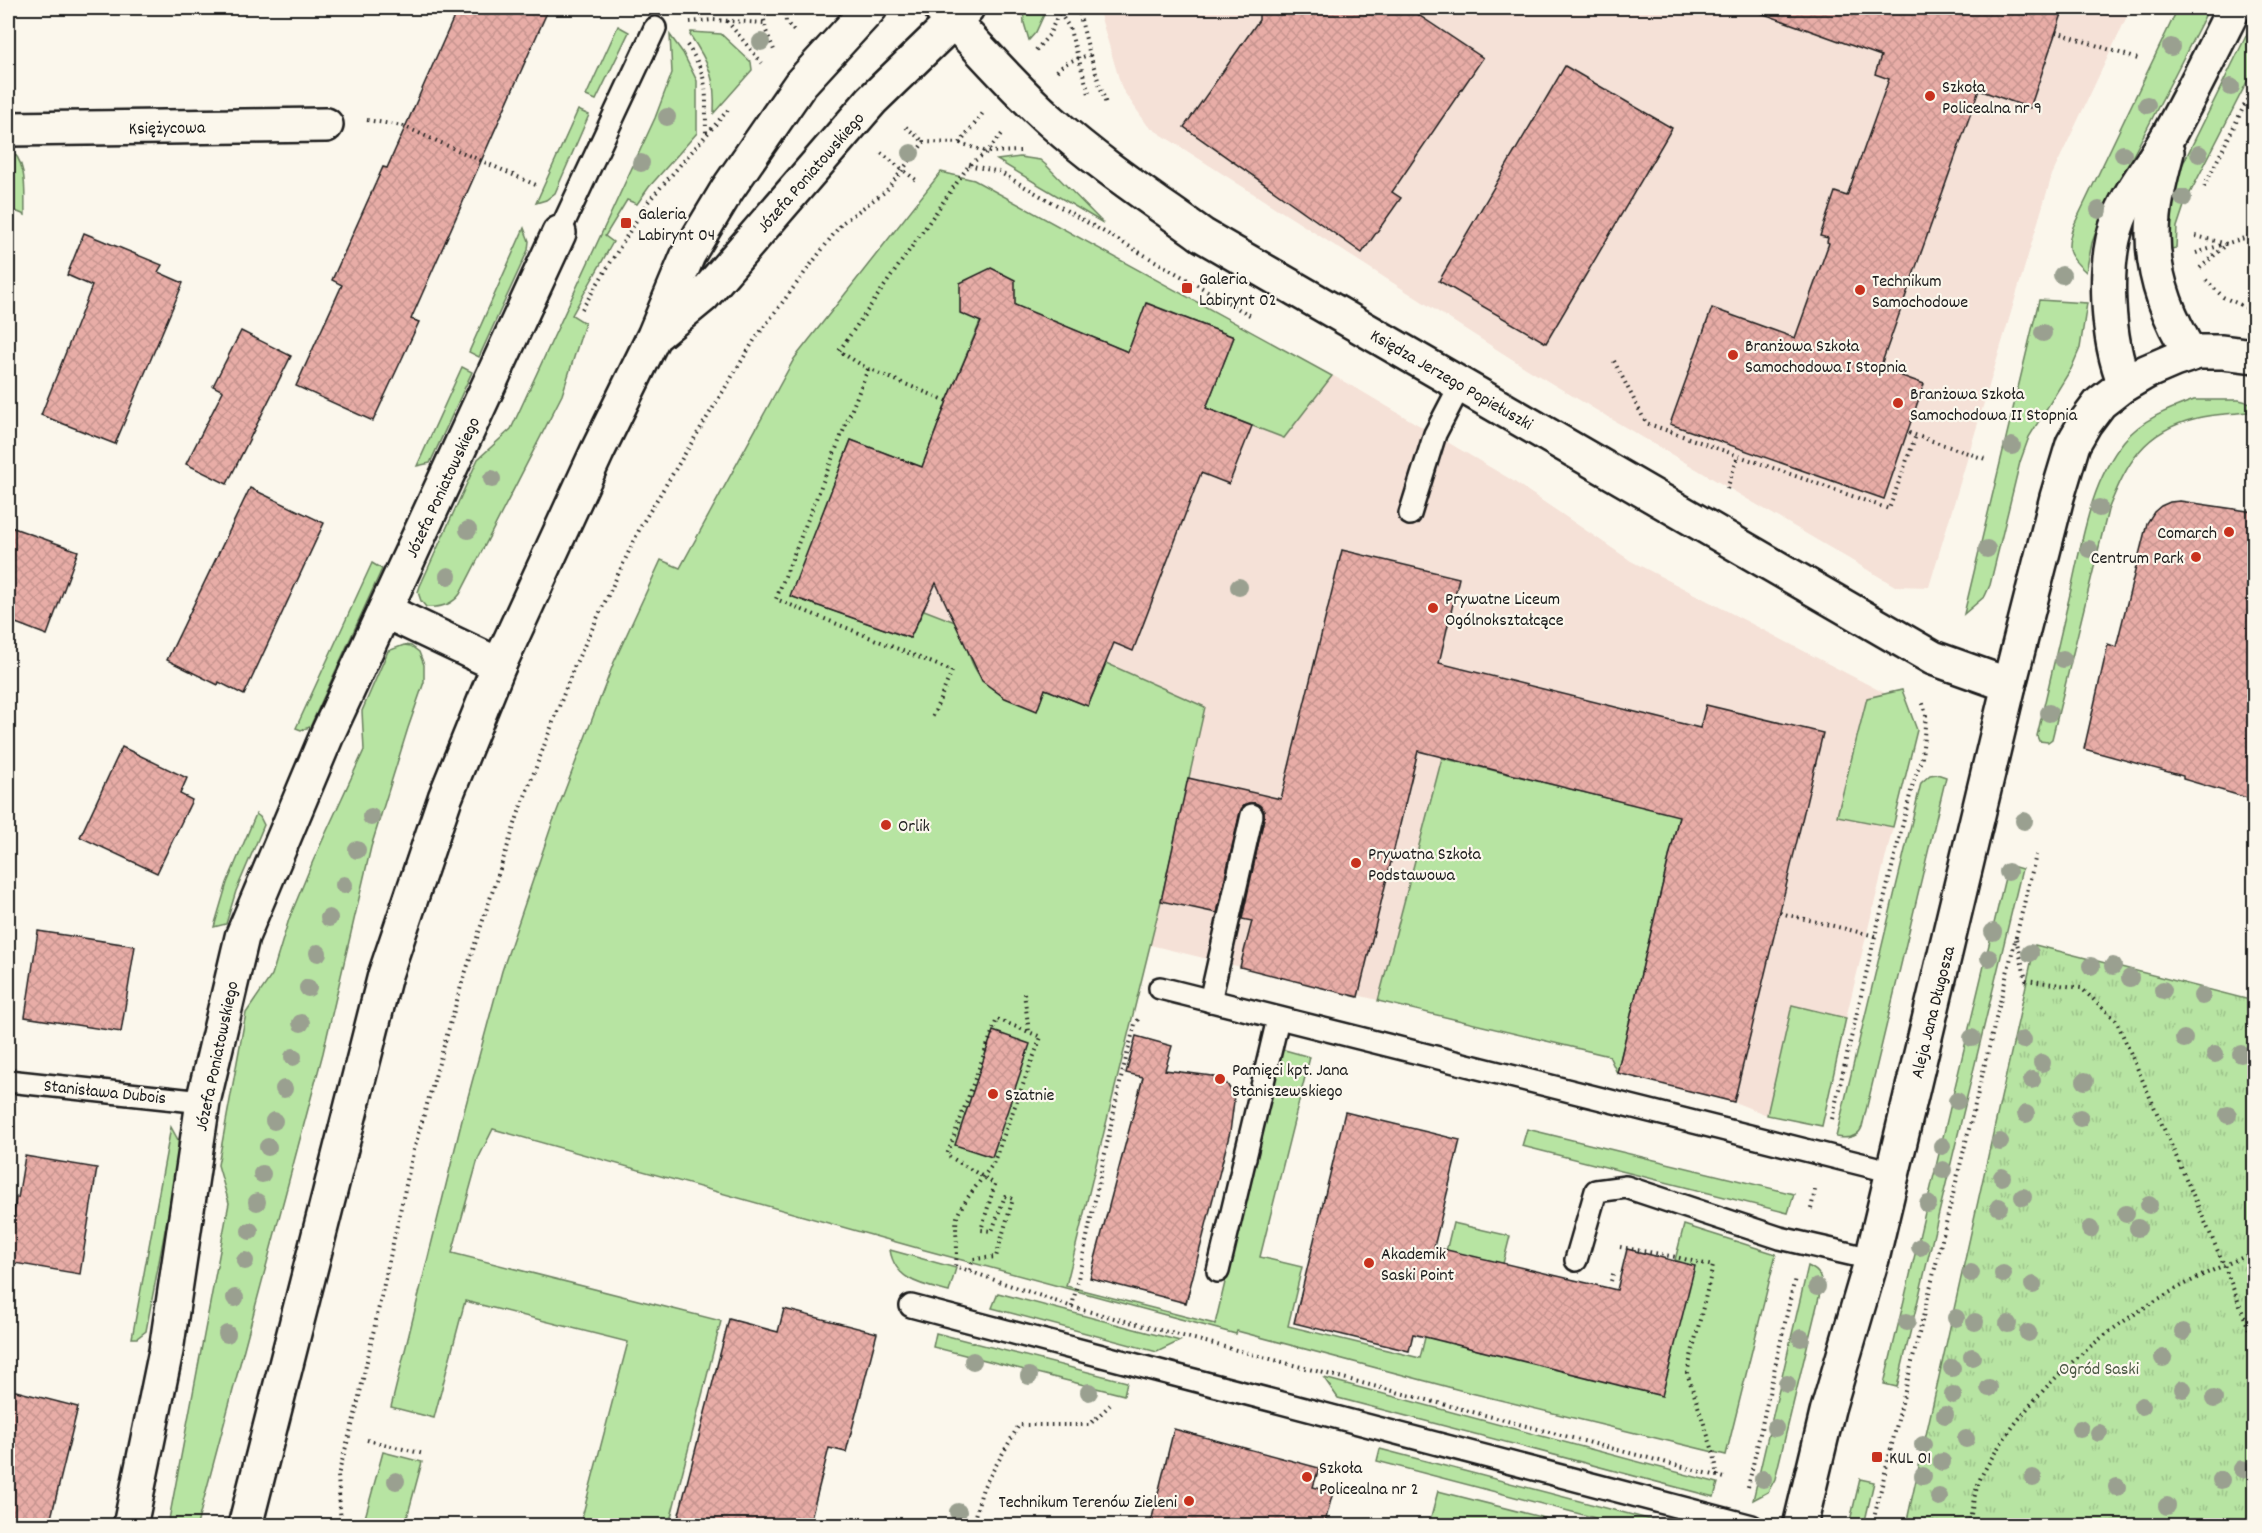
<svg xmlns="http://www.w3.org/2000/svg" width="2262" height="1533" viewBox="0 0 2262 1533" font-family="Dekko,sans-serif">
<defs>
<pattern id="park-tufts" width="24" height="20" patternUnits="userSpaceOnUse" patternTransform="scale(1.5)"><rect width="24" height="20" fill="#b7e4a2"/><path d="M3 7l-1-3M5 7V3M7 7l1-3M15 17l-1-3M17 17v-4M19 17l1-3" fill="none" stroke="#9dc38b"/></pattern>
<pattern id="building-cross-hatch" width="8" height="8" patternUnits="userSpaceOnUse" patternTransform="scale(1.5)"><rect width="8" height="8" fill="#e8ada7"/><path d="M0 0l8 8M0 8l8-8" fill="none" stroke="#c6948f"/></pattern>
</defs>
<rect width="100%" height="100%" fill="#fbf7ec"/>
<filter id="ink" filterUnits="userSpaceOnUse"><feTurbulence type="fractalNoise" baseFrequency=".0167" numOctaves="2"/><feDisplacementMap in="SourceGraphic" scale="12" xChannelSelector="R" yChannelSelector="G"/><feConvolveMatrix kernelMatrix="1 2 1 2 8 2 1 2 1" color-interpolation-filters="sRGB"/></filter>
<g filter="url(#ink)">
<g fill="#f5e1d7">
<path d="M1098 8H2131L2052 175 1929 587 1895 586 1613 420 1529 370 1148 126 1122 89Z"/>
<path d="M974 180 1361 391 1510 479 1631 561 1894 698 1908 711 1917 730 1846 1018 1822 1126 1767 1115 1734 1102 1617 1073 1609 1056 1150 945 1187 778 755 612Z"/>
</g>
<g fill="#b7e4a2" stroke="#6a805f" stroke-width="1.5">
<path d="M1023 8H1047L1036 32 1029 40 1024 23Z"/>
<path d="M2178 8H2209L2101 218 2092 243 2086 272C2068 256 2065 250 2073 227Z"/>
<path d="M2254 20V68L2185 203 2177 227 2176 248 2168 250 2170 190Z"/>
<path d="M618 26 629 32 596 100 586 96Z"/>
<path d="M691 32 721 34 751 62 752 70 714 113C716 79 709 63 690 35Z"/>
<path d="M670 35 683 53 697 81V133L649 187 637 204 627 200 605 236 613 242 572 315 585 323 562 395 460 594C452 605 439 608 426 607L421 601 418 592 420 586 478 459 511 429 655 118 672 73Z"/>
<path d="M578 110 589 115 555 193 546 200 536 203Z"/>
<path d="M8 148C29 161 24 194 25 215L8 208Z"/>
<path d="M1020 157 1040 160 1046 165 1103 223 997 160Z"/>
<path d="M941 172 974 180 1332 376 1284 438 1206 408 1234 337 1147 303 1128 352 1016 306 980 322 947 401 922 467 851 440 791 596 910 638 924 610 968 627C968 634 966 644 968 651 978 688 1004 697 1037 710L1045 689 1088 706 1106 663 1205 707 1161 901 1066 1286 1215 1324 1281 1049 1310 1057 1260 1257 1302 1267 1288 1326 1420 1358 1453 1223 1510 1236 1481 1351 1694 1266 1675 1260 1684 1225 1776 1254 1726 1455 1471 1393 1237 1331 1236 1334 921 1249 493 1129 478 1159 452 1253 721 1321 669 1525H580L628 1342 465 1301 434 1418 391 1407 465 1108 502 971 552 824 614 662 661 560 680 568 794 359Z"/>
<path d="M524 228 529 241 528 250 479 357 469 352Z"/>
<path d="M2039 300 2087 303 2080 348 2071 369 2029 437 2020 462 1990 585 1985 596 1964 614Z"/>
<path d="M462 367 472 372 430 463 417 466Z"/>
<path d="M2194 400H2239L2251 403 2248 412C2232 414 2213 414 2197 418 2143 431 2127 463 2108 510L2052 739 2048 742 2039 741 2037 736C2048 688 2059 641 2070 594 2082 542 2090 483 2124 441 2142 419 2169 409 2194 400Z"/>
<path d="M372 563 382 569 310 727 301 730 296 728Z"/>
<path d="M404 645 411 646 419 652 424 665V682L408 728 371 847 323 1053 197 1525H168L229 1203 218 1165 246 1013 272 975 289 919 313 861 364 750 362 711 388 651Z"/>
<path d="M1902 690 1917 730 1893 827 1837 816 1867 698Z"/>
<path d="M1442 758 1649 808 1685 791 1617 1073 1609 1056 1378 1001Z"/>
<path d="M1937 774 1946 777 1862 1127C1858 1138 1847 1139 1836 1137L1921 783 1930 775Z"/>
<path d="M256 814 260 817 264 825 236 891 226 924 214 927 227 883Z"/>
<path d="M2008 865 2022 869 1897 1387 1884 1384Z"/>
<path d="M1792 1005 1846 1018 1822 1126 1767 1115Z"/>
<path d="M171 1127 178 1140 179 1156 146 1331 137 1338H132Z"/>
<path d="M1527 1129 1794 1194 1788 1213 1522 1146Z"/>
<path d="M890 1250 956 1268 949 1292C923 1285 895 1281 890 1250Z"/>
<path d="M1808 1266C1819 1271 1823 1277 1821 1289L1775 1479 1768 1492 1753 1500Z"/>
<path d="M998 1293 1180 1341 1157 1352 992 1308Z"/>
<path d="M936 1333 1127 1382 1124 1395 933 1347Z"/>
<path d="M1324 1378 1718 1483 1714 1497 1338 1398Z"/>
<path d="M1380 1449 1671 1525H1622L1377 1461Z"/>
<path d="M383 1452 422 1462 405 1525H363Z"/>
<path d="M1860 1479 1874 1482 1864 1525H1849Z"/>
<path d="M1438 1491 1560 1522 1575 1525H1429Z"/>
</g>
<path fill="url(#park-tufts)" stroke="#6a805f" stroke-width="1.5" d="M2035 945 2254 1001V1525H1906Z"/>
<g fill="url(#building-cross-hatch)" stroke="#1c1c1c" stroke-width="1.5">
<path d="M458 8H549L411 319 419 322 373 421 296 386 342 285 332 280 383 167 387 168Z"/>
<path d="M1259 8H1408L1483 58 1392 192 1401 198 1362 253 1184 127 1259 20Z"/>
<path d="M1762 8H2064L2030 108 1979 90 1880 368 1924 384 1884 499 1670 424 1712 308 1795 338 1829 243 1827 242 1828 238 1820 236 1835 192 1847 196 1889 79 1875 74 1881 56 1761 13Z"/>
<path d="M1565 66 1672 128 1546 343 1439 281Z"/>
<path d="M84 233 162 265 158 272 183 283 115 444 41 415 92 286 67 275Z"/>
<path d="M991 268 1015 280V305L1128 352 1146 303 1234 337 1206 408 1252 426 1229 484 1201 473 1133 651 1114 643 1088 706 1045 689 1037 711 1005 698 982 681 936 583 910 638 790 596 851 440 922 467 947 401 981 322 960 313V283Z"/>
<path d="M241 331 291 356 227 484 186 464 223 391 213 386Z"/>
<path d="M250 488 324 523 244 695 219 682 218 685 167 660Z"/>
<path d="M2180 501 2254 512V800L2183 779V776L2084 749 2108 644 2116 647 2147 523 2154 512 2161 506 2170 502Z"/>
<path d="M8 526 78 551 47 635 8 620Z"/>
<path d="M1342 550 1459 578 1439 663 1700 728 1706 705 1823 733 1734 1102 1617 1073 1679 816 1418 751 1358 997 1240 967 1252 921 1242 919 1264 818V811L1255 803H1248L1240 812 1217 913 1161 901 1188 778 1281 799Z"/>
<path d="M122 747 187 778 180 794 192 800 157 873 80 837Z"/>
<path d="M38 931 135 946 121 1032 25 1017Z"/>
<path d="M993 1031 1030 1044 992 1157 955 1145Z"/>
<path d="M1136 1036 1172 1046 1165 1070 1212 1076 1220 1079 1227 1084 1232 1092 1234 1101 1230 1132 1186 1303 1090 1278 1143 1077 1126 1073Z"/>
<path d="M1345 1112 1460 1140 1434 1247 1617 1290 1627 1249 1695 1266 1662 1396 1413 1334 1409 1351 1294 1323Z"/>
<path d="M25 1156 97 1168 80 1274 8 1262 16 1197 18 1198Z"/>
<path d="M784 1309 877 1333 846 1452 829 1448 809 1526H676L729 1319 778 1332Z"/>
<path d="M8 1389 78 1407 49 1526H8Z"/>
<path d="M1174 1429 1319 1468 1313 1487 1333 1492 1324 1526H1150Z"/>
</g>
<g fill="none" stroke-linecap="round" stroke-linejoin="round">
<defs>
<g id="service">
<path d="M559 233 655 28"/>
<path d="M1410 514 1435 434 1461 384"/>
<path d="M1160 988 1893 1172"/>
<path d="M1210 1001 1252 815"/>
<path d="M8 1081 203 1102"/>
<path d="M1576 1260 1596 1191 1626 1187 1780 1238 1872 1259"/>
<path d="M1218 1271 1278 1019"/>
<path d="M911 1306 1752 1526"/>
</g>
<g id="minor">
<path d="M940 8C978 45 1012 87 1052 122 1099 164 1152 199 1202 235L1933 658 2009 685"/>
<path d="M8 129 326 125"/>
<path d="M2167 152C2160 179 2153 207 2153 235 2153 277 2169 319 2191 354"/>
<path d="M2125 384C2107 341 2102 263 2119 219 2132 186 2156 160 2172 129 2194 89 2214 48 2234 8"/>
<path d="M385 611 499 665"/>
<path d="M130 1526 166 1351 203 1102 242 937 327 735 559 233"/>
<path d="M1800 1526 1828 1409 1872 1259 2009 685 2057 497 2073 444 2085 423 2100 403 2122 386 2146 372 2174 360 2198 352H2222L2254 356"/>
</g>
<g id="secondary">
<path d="M658 333 703 296 872 100 967 8"/>
<path d="M245 1526 385 975 445 798 499 665 597 452 654 336 688 255 727 190 801 83 870 8"/>
</g>
</defs>
<use href="#service" stroke="#1c1c1c" stroke-width="26"/>
<use href="#minor" stroke="#1c1c1c" stroke-width="38"/>
<use href="#secondary" stroke="#1c1c1c" stroke-width="38"/>
<g stroke="#1c1c1c" stroke-width="4" stroke-dasharray="1.5 4.5" stroke-linecap="butt">
<path d="M762 8 766 31 774 50"/>
<path d="M785 8 786 22 794 31"/>
<path d="M1060 13 1069 27 1090 97"/>
<path d="M727 21 762 63"/>
<path d="M690 22 713 20 765 23"/>
<path d="M2056 32 2138 59"/>
<path d="M687 45C711 79 705 96 706 135"/>
<path d="M1036 50 1049 35 1061 8"/>
<path d="M1090 55 1106 104"/>
<path d="M1057 71C1065 62 1078 58 1090 55L1078 8"/>
<path d="M367 120 403 126 536 185"/>
<path d="M906 127 924 142"/>
<path d="M960 143 987 152 1021 151"/>
<path d="M881 153 916 180"/>
<path d="M969 165 999 172 1253 317"/>
<path d="M2204 187 2254 86"/>
<path d="M2196 236 2227 244"/>
<path d="M2196 253 2254 235"/>
<path d="M2200 268 2225 246"/>
<path d="M2206 280 2223 297 2254 311"/>
<path d="M582 309 647 203 728 110"/>
<path d="M1614 361 1646 423 1889 509 1916 435"/>
<path d="M868 369 776 599 952 671 932 718"/>
<path d="M947 401 868 369 839 351 969 165 987 152 1002 134"/>
<path d="M1909 433 1988 460"/>
<path d="M1727 489 1738 456"/>
<path d="M1780 913 1875 936"/>
<path d="M2016 939 2026 980 2081 988 2116 1020 2224 1265 2254 1342"/>
<path d="M1024 993 1029 1032"/>
<path d="M1832 1119 1875 936 1913 783 1922 757 1926 715 1922 700"/>
<path d="M1811 1209 1815 1190"/>
<path d="M1620 1247 1676 1257 1713 1266 1687 1373 1714 1454 1718 1476"/>
<path d="M970 1270 973 1259 996 1257 1013 1199 1005 1196 992 1231 981 1230 995 1184 947 1155 997 1019 1041 1037 993 1164C984 1176 963 1202 958 1214 953 1227 960 1249 955 1266L1072 1307 1725 1478"/>
<path d="M1611 1281 1614 1271"/>
<path d="M1072 1307 1122 1074 1135 1024 1141 1016"/>
<path d="M367 1440 424 1454"/>
<path d="M1748 1487 1795 1278"/>
<path d="M341 1526 338 1475 355 1415 413 1153 462 983 519 812 574 667 642 524 755 339 842 223 886 191 924 142 960 143 983 113"/>
<path d="M972 1526 983 1488 1019 1425H1089L1110 1405"/>
<path d="M1872 1526 2036 855"/>
<path d="M1969 1526C1972 1509 1975 1487 1983 1473 2040 1369 2146 1294 2254 1253"/>
</g>
<use href="#service" stroke="#fbf7ec" stroke-width="21"/>
<use href="#minor" stroke="#fbf7ec" stroke-width="33"/>
<use href="#secondary" stroke="#fbf7ec" stroke-width="33"/>
</g>
<g fill="#9aa090">
<circle cx="761" cy="42" r="9"/>
<circle cx="2171" cy="47" r="9"/>
<circle cx="2231" cy="87" r="9"/>
<circle cx="2147" cy="105" r="9"/>
<circle cx="667" cy="117" r="9"/>
<circle cx="911" cy="153" r="9"/>
<circle cx="2123" cy="154" r="9"/>
<circle cx="2199" cy="154" r="9"/>
<circle cx="641" cy="163" r="9"/>
<circle cx="2183" cy="198" r="9"/>
<circle cx="2099" cy="210" r="9"/>
<circle cx="2062" cy="275" r="9"/>
<circle cx="2043" cy="333" r="9"/>
<circle cx="2012" cy="446" r="9"/>
<circle cx="492" cy="479" r="9"/>
<circle cx="2099" cy="508" r="9"/>
<circle cx="468" cy="530" r="9"/>
<circle cx="1987" cy="549" r="9"/>
<circle cx="2089" cy="549" r="9"/>
<circle cx="448" cy="576" r="9"/>
<circle cx="1239" cy="587" r="9"/>
<circle cx="2063" cy="659" r="9"/>
<circle cx="2049" cy="713" r="9"/>
<circle cx="371" cy="817" r="9"/>
<circle cx="2024" cy="821" r="9"/>
<circle cx="357" cy="850" r="9"/>
<circle cx="2008" cy="872" r="9"/>
<circle cx="344" cy="885" r="9"/>
<circle cx="329" cy="918" r="9"/>
<circle cx="1993" cy="932" r="9"/>
<circle cx="318" cy="953" r="9"/>
<circle cx="2030" cy="953" r="9"/>
<circle cx="1989" cy="958" r="9"/>
<circle cx="2091" cy="966" r="9"/>
<circle cx="2113" cy="966" r="9"/>
<circle cx="2130" cy="978" r="9"/>
<circle cx="308" cy="988" r="9"/>
<circle cx="2163" cy="990" r="9"/>
<circle cx="2202" cy="996" r="9"/>
<circle cx="301" cy="1023" r="9"/>
<circle cx="1972" cy="1038" r="9"/>
<circle cx="2184" cy="1039" r="9"/>
<circle cx="2023" cy="1040" r="9"/>
<circle cx="2215" cy="1054" r="9"/>
<circle cx="2241" cy="1054" r="9"/>
<circle cx="293" cy="1057" r="9"/>
<circle cx="2042" cy="1063" r="9"/>
<circle cx="2032" cy="1080" r="9"/>
<circle cx="2085" cy="1081" r="9"/>
<circle cx="284" cy="1089" r="9"/>
<circle cx="1957" cy="1101" r="9"/>
<circle cx="2026" cy="1114" r="9"/>
<circle cx="2228" cy="1115" r="9"/>
<circle cx="2080" cy="1118" r="9"/>
<circle cx="274" cy="1121" r="9"/>
<circle cx="2000" cy="1142" r="9"/>
<circle cx="1942" cy="1146" r="9"/>
<circle cx="268" cy="1147" r="9"/>
<circle cx="1943" cy="1170" r="9"/>
<circle cx="262" cy="1174" r="9"/>
<circle cx="2002" cy="1177" r="9"/>
<circle cx="2023" cy="1197" r="9"/>
<circle cx="257" cy="1202" r="9"/>
<circle cx="1928" cy="1204" r="9"/>
<circle cx="2149" cy="1205" r="9"/>
<circle cx="1999" cy="1207" r="9"/>
<circle cx="2126" cy="1214" r="9"/>
<circle cx="2138" cy="1228" r="9"/>
<circle cx="2090" cy="1229" r="9"/>
<circle cx="250" cy="1231" r="9"/>
<circle cx="1920" cy="1247" r="9"/>
<circle cx="245" cy="1261" r="9"/>
<circle cx="1971" cy="1273" r="9"/>
<circle cx="2003" cy="1274" r="9"/>
<circle cx="2033" cy="1285" r="9"/>
<circle cx="1817" cy="1287" r="9"/>
<circle cx="235" cy="1298" r="9"/>
<circle cx="1956" cy="1318" r="9"/>
<circle cx="1907" cy="1322" r="9"/>
<circle cx="1975" cy="1322" r="9"/>
<circle cx="2008" cy="1324" r="9"/>
<circle cx="2183" cy="1332" r="9"/>
<circle cx="2028" cy="1333" r="9"/>
<circle cx="227" cy="1334" r="9"/>
<circle cx="1801" cy="1338" r="9"/>
<circle cx="1972" cy="1357" r="9"/>
<circle cx="2163" cy="1358" r="9"/>
<circle cx="973" cy="1361" r="9"/>
<circle cx="1952" cy="1368" r="9"/>
<circle cx="1029" cy="1376" r="9"/>
<circle cx="1787" cy="1384" r="9"/>
<circle cx="1989" cy="1388" r="9"/>
<circle cx="2183" cy="1389" r="9"/>
<circle cx="1089" cy="1392" r="9"/>
<circle cx="1953" cy="1395" r="9"/>
<circle cx="2214" cy="1399" r="9"/>
<circle cx="2142" cy="1406" r="9"/>
<circle cx="1945" cy="1415" r="9"/>
<circle cx="1775" cy="1428" r="9"/>
<circle cx="2080" cy="1429" r="9"/>
<circle cx="2099" cy="1433" r="9"/>
<circle cx="1966" cy="1439" r="9"/>
<circle cx="1923" cy="1445" r="9"/>
<circle cx="1942" cy="1462" r="9"/>
<circle cx="2242" cy="1469" r="9"/>
<circle cx="1923" cy="1476" r="9"/>
<circle cx="2033" cy="1478" r="9"/>
<circle cx="1763" cy="1479" r="9"/>
<circle cx="2221" cy="1480" r="9"/>
<circle cx="396" cy="1481" r="9"/>
<circle cx="2117" cy="1487" r="9"/>
<circle cx="1939" cy="1497" r="9"/>
<circle cx="2167" cy="1506" r="9"/>
<circle cx="958" cy="1512" r="9"/>
</g>
</g>
<g fill="#c8321e" stroke="#fbf7ec" stroke-width="2">
<circle cx="1930" cy="96" r="6"/>
<rect x="620" y="217" width="12" height="12" rx="3"/>
<rect x="1181" y="282" width="12" height="12" rx="3"/>
<circle cx="1860" cy="290" r="6"/>
<circle cx="1733" cy="355" r="6"/>
<circle cx="1898" cy="403" r="6"/>
<circle cx="2229" cy="532" r="6"/>
<circle cx="2196" cy="557" r="6"/>
<circle cx="1433" cy="608" r="6"/>
<circle cx="886" cy="825" r="6"/>
<circle cx="1356" cy="863" r="6"/>
<circle cx="1220" cy="1079" r="6"/>
<circle cx="993" cy="1094" r="6"/>
<circle cx="1369" cy="1263" r="6"/>
<rect x="1871" y="1451" width="12" height="12" rx="3"/>
<circle cx="1307" cy="1477" r="6"/>
<circle cx="1189" cy="1501" r="6"/>
</g>
<g text-anchor="middle" stroke-width="4.5" stroke-linejoin="round" paint-order="stroke">
<g font-size="18" fill="#1c1c1c" stroke="#fbf7ec" text-anchor="start">
<text x="1942" y="92">Szkoła<tspan x="1942" dy="21">Policealna nr 9</tspan></text>
<text x="638" y="219">Galeria<tspan x="638" dy="21">Labirynt 04</tspan></text>
<text x="1199" y="284">Galeria<tspan x="1199" dy="21">Labirynt 02</tspan></text>
<text x="1872" y="286">Technikum<tspan x="1872" dy="21">Samochodowe</tspan></text>
<text x="1745" y="351">Branżowa Szkoła<tspan x="1745" dy="21">Samochodowa I Stopnia</tspan></text>
<text x="1910" y="399">Branżowa Szkoła<tspan x="1910" dy="21">Samochodowa II Stopnia</tspan></text>
<text x="2217" y="538" text-anchor="end">Comarch</text>
<text x="2184" y="563" text-anchor="end">Centrum Park</text>
<text x="1445" y="604">Prywatne Liceum<tspan x="1445" dy="21">Ogólnokształcące</tspan></text>
<text x="898" y="831">Orlik</text>
<text x="1368" y="859">Prywatna Szkoła<tspan x="1368" dy="21">Podstawowa</tspan></text>
<text x="1232" y="1075">Pamięci kpt. Jana<tspan x="1232" dy="21">Staniszewskiego</tspan></text>
<text x="1005" y="1100">Szatnie</text>
<text x="1381" y="1259">Akademik<tspan x="1381" dy="21">Saski Point</tspan></text>
<text x="1889" y="1463">KUL 01</text>
<text x="1319" y="1473">Szkoła<tspan x="1319" dy="21">Policealna nr 2</tspan></text>
<text x="1177" y="1507" text-anchor="end">Technikum Terenów Zieleni</text>
</g>
<g font-size="18" fill="#1c1c1c" stroke="#fbf7ec">
<text transform="translate(167 127) rotate(-1)" y="6">Księżycowa</text>
<text transform="translate(810 172) rotate(-49)" y="6">Józefa Poniatowskiego</text>
<text transform="translate(1452 379) rotate(30)" y="6">Księdza Jerzego Popiełuszki</text>
<text transform="translate(442 487) rotate(-65)" y="6">Józefa Poniatowskiego</text>
<text transform="translate(1932 1012) rotate(-76)" y="6">Aleja Jana Długosza</text>
<text transform="translate(216 1056) rotate(-78)" y="6">Józefa Poniatowskiego</text>
<text transform="translate(105 1091) rotate(6)" y="6">Stanisława Dubois</text>
</g>
<g font-size="18" fill="#4a5844" stroke="#fbf7ec">
<text x="2099" y="1374">Ogród Saski</text>
</g>
</g>
<rect width="2262" height="1533" fill="none" stroke="#fbf7ec" stroke-width="30"/>
<rect x="15" y="15" width="2232" height="1503" fill="none" stroke="#1c1c1c" stroke-width="2" filter="url(#ink)"/>
</svg>
